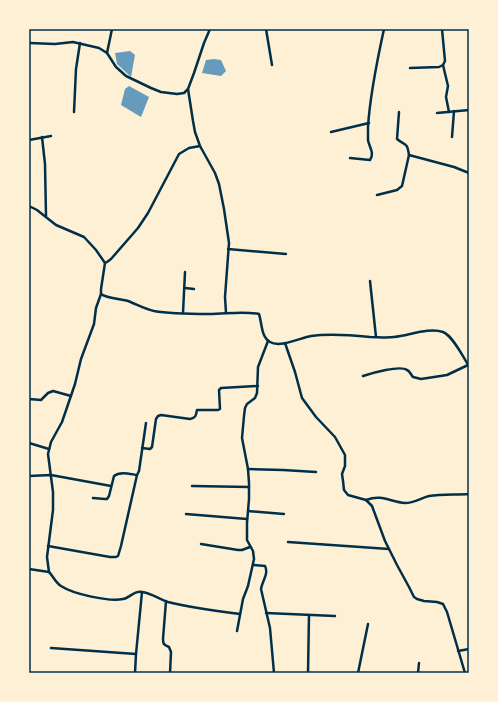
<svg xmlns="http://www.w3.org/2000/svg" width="498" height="702" viewBox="0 0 498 702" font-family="'Libre Baskerville',serif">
<rect width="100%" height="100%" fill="#fdf0d5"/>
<g fill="#669bbc">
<path d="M130 51 135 55 131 77 117 64 115 53Z"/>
<path d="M214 59 221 60 226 71 221 76 202 73 206 60Z"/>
<path d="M129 86 149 97 141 117 121 105 125 89Z"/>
</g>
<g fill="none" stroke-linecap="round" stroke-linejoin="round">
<g stroke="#003049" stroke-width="2.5">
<path d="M266 29 272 65"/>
<path d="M29 43 55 44 73 42 99 48 107 53 116 67 126 76 151 88 161 92 177 94 184 93 188 89 194 73 204 43 210 29"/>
<path d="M107 53 112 29"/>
<path d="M443 65 448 86 446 97 449 112"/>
<path d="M410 68 439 67 443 65 445 61 442 29"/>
<path d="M188 89 193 121 195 132 200 146 215 173 219 184 224 209 229 243 225 297 226 313"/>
<path d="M74 112 76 69 80 43"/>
<path d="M399 112 397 139C405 146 407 141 409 155"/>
<path d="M437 113 469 110"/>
<path d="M331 132 369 123"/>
<path d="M42 137 45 164 46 216"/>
<path d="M452 137 454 111"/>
<path d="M29 140 51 136"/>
<path d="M350 158 370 160C375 153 369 147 368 140 368 136 368 132 368 127 370 94 377 61 384 29"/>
<path d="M377 195 397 190 402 186 409 155 454 167 469 173"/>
<path d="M29 206 37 210 56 225 84 237 96 250 105 263 101 289V294C106 298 120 299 128 301 136 304 145 309 154 311 170 314 193 314 209 314 226 314 243 311 259 314 262 323 261 337 270 342 280 348 300 338 311 336 330 333 351 335 370 337 378 337 386 338 394 337 408 336 429 327 443 332 453 336 463 357 469 366"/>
<path d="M228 249 286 254"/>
<path d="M105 263 107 262 111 259 138 228 148 213 179 154 189 148 200 146"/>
<path d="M370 281 376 337"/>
<path d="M185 288 194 289"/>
<path d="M183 313 185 272"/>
<path d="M285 343 295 372 302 398 316 417 335 437 345 455V466L342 474 343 481 344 490 348 495 366 500 372 506 385 541 397 565 409 587 414 597 417 599 424 601 437 602 443 604 447 612 465 673"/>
<path d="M363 376C372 373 400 365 407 370 410 371 411 375 413 377L421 379 447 375 468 365"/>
<path d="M29 399 41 400 48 393 53 391 71 396"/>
<path d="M29 443 49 449"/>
<path d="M142 448 150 449 152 447 156 419 158 416 161 415 190 419C196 418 196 415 197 410H218L220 409 219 390 221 388 258 386"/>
<path d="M248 469 283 470 316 472"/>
<path d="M29 476 51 475 111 486"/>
<path d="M192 486 249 487"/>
<path d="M93 498 105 499H107L109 496 114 476C120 471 130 474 137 475"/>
<path d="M366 500C383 494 390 502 405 503 414 503 421 498 429 496 442 494 456 495 469 494"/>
<path d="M248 511 284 514"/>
<path d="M186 514 247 519"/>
<path d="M288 542 389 549"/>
<path d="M201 544 238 550H242L250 547"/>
<path d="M48 546 110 557H116L118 556 121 546 137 475 139 471 146 423"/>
<path d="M253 565 265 566C269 574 262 581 261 589L270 628 274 673"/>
<path d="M29 569 49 572C53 576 56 583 61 586 73 594 109 602 123 599 130 598 134 590 142 592 151 593 159 599 168 602 192 608 216 611 240 614"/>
<path d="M49 572 47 557 53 510V492L48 454 51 442 62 422 75 384 81 359 94 324 96 308 101 294"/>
<path d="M166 601 163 639C163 644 164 645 169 647L171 652 170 673"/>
<path d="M266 613 335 616"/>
<path d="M237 631 243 599 248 586 254 559 253 551 247 540V523L249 499V483L248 469 242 438 244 416 245 408 247 404 255 398 257 393 258 367 268 341"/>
<path d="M51 648 136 654"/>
<path d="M458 651 469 649"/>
<path d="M135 673 136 654 142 592"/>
<path d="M308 673 309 615"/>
<path d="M358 673 368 624"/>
<path d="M418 673 419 663"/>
</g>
</g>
<rect width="498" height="702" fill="none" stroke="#fdf0d5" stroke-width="60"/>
<rect x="30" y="30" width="438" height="642" fill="none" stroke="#003049" stroke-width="1.5"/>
</svg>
